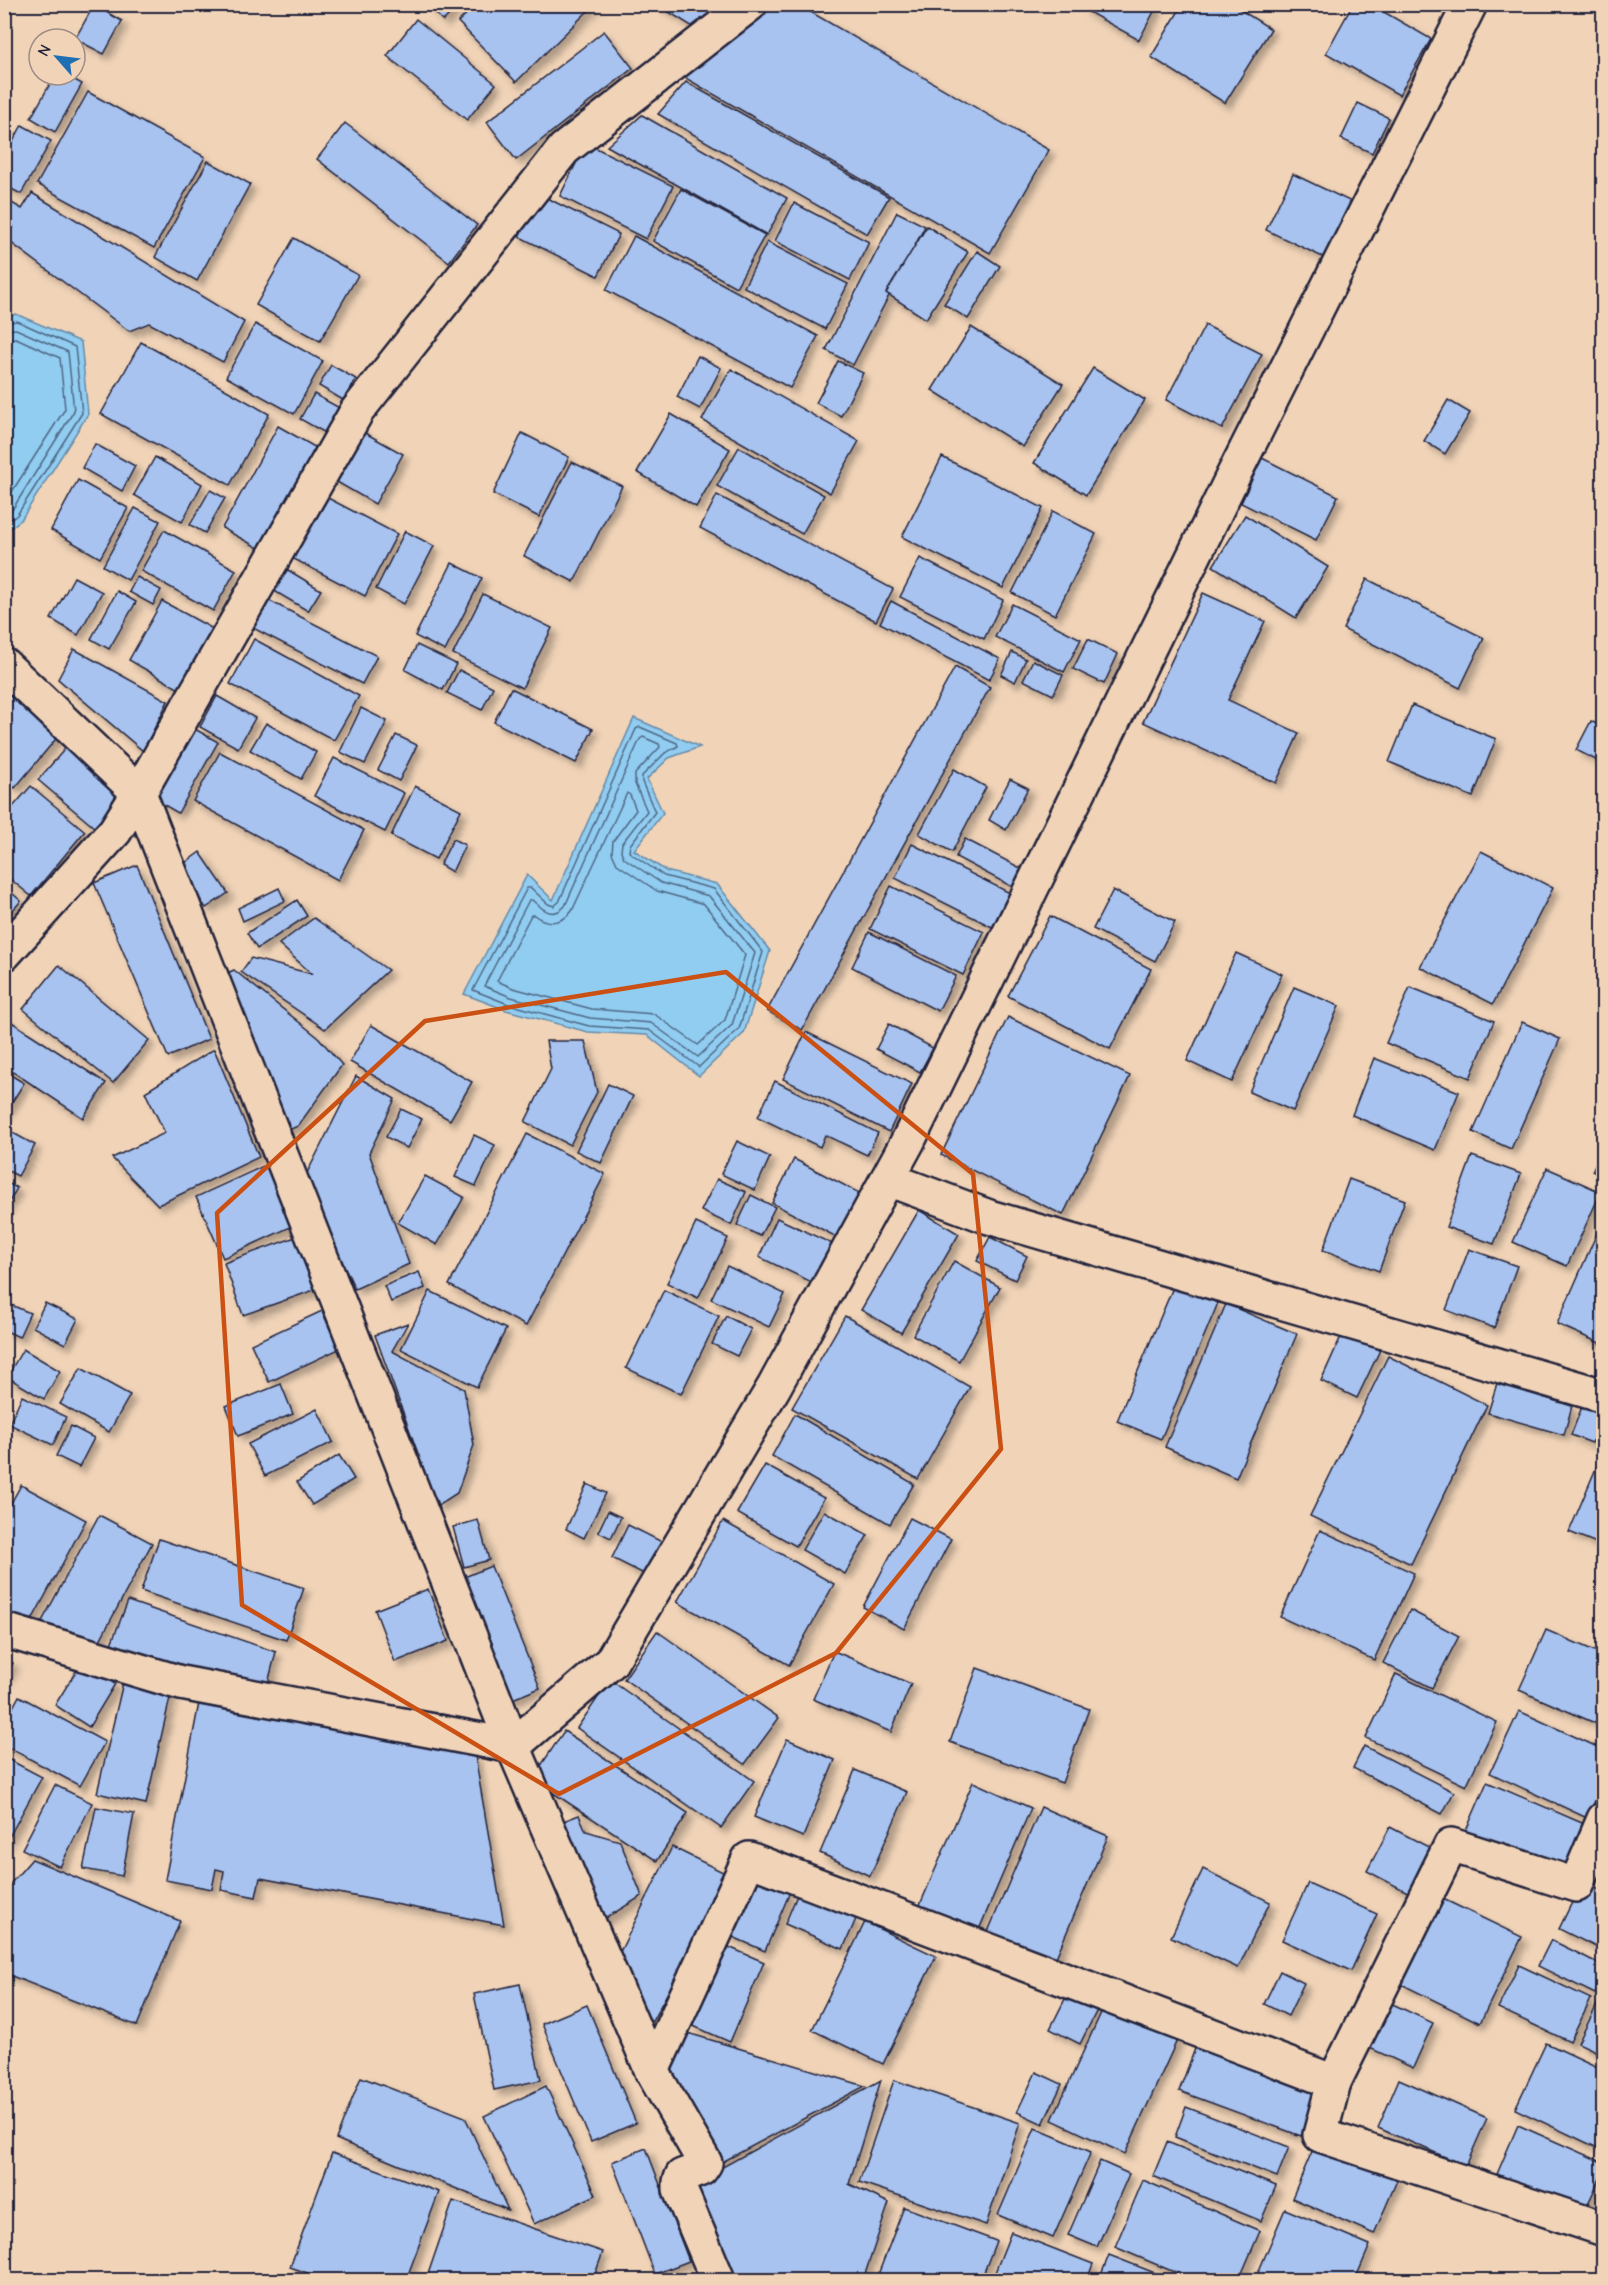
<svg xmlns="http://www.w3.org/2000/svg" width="1608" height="2285" viewBox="0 0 1608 2285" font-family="'Comic Neue',sans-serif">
<defs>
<filter id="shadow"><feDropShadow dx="5.5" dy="5.5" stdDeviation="3" flood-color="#0004"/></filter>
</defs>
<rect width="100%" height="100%" fill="#f1d4b8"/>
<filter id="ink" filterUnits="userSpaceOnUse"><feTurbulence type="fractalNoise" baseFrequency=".0167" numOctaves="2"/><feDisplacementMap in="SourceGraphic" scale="12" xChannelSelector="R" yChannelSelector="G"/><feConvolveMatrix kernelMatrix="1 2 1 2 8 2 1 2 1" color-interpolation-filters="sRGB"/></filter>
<g filter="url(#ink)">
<g fill="#91cdf1" stroke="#6589a8" stroke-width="1.5">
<path d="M16 314 81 342 88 414 21 520 5 532V318Z"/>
<path d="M634 718 700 747 669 758 647 779 663 813 634 850 666 871 717 884 770 951 744 1033 699 1076 647 1035 588 1032 506 1010 464 994 527 875 553 900Z"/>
</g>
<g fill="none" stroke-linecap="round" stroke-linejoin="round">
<g stroke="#4e6684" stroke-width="1.5">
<path d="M4 323 17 321 75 347 82 413 17 515 4 525"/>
<path d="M4 330 16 329 68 352 74 411 12 510 4 516"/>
<path d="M4 339 16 338 60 358 65 409 4 504"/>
<path d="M640 727 677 743 678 746 665 753 642 776V782L655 812 630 845 629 852 664 876 714 889 763 952 739 1029 699 1067 649 1030 589 1026 508 1004 473 990 527 888H531L548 904 554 906 559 902 636 729Z"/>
<path d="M643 737 659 744 660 747 635 774V784L647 811 622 843 621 851 624 858 661 883 709 896 755 953 732 1025 698 1057 651 1023 590 1018 511 997 484 986 529 900H532C543 910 553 919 565 906L640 739Z"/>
<path d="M627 793 630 795 636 810 613 841 612 853 617 864 657 891 704 904 745 955 725 1020 698 1045 654 1014 592 1009 513 988 497 981 531 915H534C547 925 562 924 572 911Z"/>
</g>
</g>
<g fill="#a8c3ef" stroke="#22223b" stroke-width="1.5" filter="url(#shadow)">
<path d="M431 4H460L443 21 429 7Z"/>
<path d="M477 4H595L516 82 458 22Z"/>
<path d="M656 4H718L701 32Z"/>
<path d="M773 4H797L1049 150 990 253 682 76Z"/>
<path d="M1085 4H1158L1139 40 1083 9Z"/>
<path d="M1183 4H1231L1271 29 1225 103 1151 57Z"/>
<path d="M1353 4H1370L1431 39 1399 95 1326 53Z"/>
<path d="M94 5 122 21 104 54 75 39Z"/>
<path d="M416 19 496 84 467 120 387 56Z"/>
<path d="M604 31 633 68 516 160 487 122Z"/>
<path d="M55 75H66L82 84 55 132 31 118Z"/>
<path d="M686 82 889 197 867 234 658 114Z"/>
<path d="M88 92 205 157 154 248 37 184Z"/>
<path d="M1358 103 1389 118 1372 153 1341 139Z"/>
<path d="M642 115 787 198 767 235 607 146Z"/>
<path d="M345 123 477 225 449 262 317 159Z"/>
<path d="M22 125 51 141 21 194 4 185V158Z"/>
<path d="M586 143 673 186 646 239 560 196Z"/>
<path d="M208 161 250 184 197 281 155 257Z"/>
<path d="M1293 174 1360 206 1333 262 1266 230Z"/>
<path d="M681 189 765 235 736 287 653 241Z"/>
<path d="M32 193 244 322 223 362 149 323 129 331 6 239 13 226 4 221V201L5 199 22 209Z"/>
<path d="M537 193 619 234 598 276 516 235Z"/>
<path d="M794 203 869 242 850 280 775 241Z"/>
<path d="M897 212 925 226 853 365 826 350Z"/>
<path d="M927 226 968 252 926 319 886 293Z"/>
<path d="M634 236 818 336 790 388 606 290Z"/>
<path d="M294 238 358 275 320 341 256 305Z"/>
<path d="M767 242 848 284 825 329 744 287Z"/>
<path d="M977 251 1000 266 968 319 944 304Z"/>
<path d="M255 324 323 361 294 414 226 377Z"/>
<path d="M1205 325 1262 354 1222 429 1166 400Z"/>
<path d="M971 327 1063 384 1023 447 932 390Z"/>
<path d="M141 342 269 414 230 485 101 414Z"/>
<path d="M698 356 721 368 700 409 677 397Z"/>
<path d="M838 361 863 373 841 416 816 403Z"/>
<path d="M331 365 356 379 343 400 319 386Z"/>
<path d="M1093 368 1145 400 1086 495 1034 463Z"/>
<path d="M731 369 859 441 830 493 702 420Z"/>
<path d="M314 394 345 411 331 436 300 419Z"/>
<path d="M1448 400 1470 413 1445 454 1424 441Z"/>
<path d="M671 414 730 449 696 507 637 472Z"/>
<path d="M278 426 320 450 264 551 222 528Z"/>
<path d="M358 429 403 454 375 504 330 478Z"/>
<path d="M522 433 569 457 539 517 493 494Z"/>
<path d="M95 444 135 466 122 491 82 468Z"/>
<path d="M739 447 824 495 802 534 717 486Z"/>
<path d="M155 457 202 484 182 522 134 495Z"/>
<path d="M942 457 1043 508 1003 588 902 537Z"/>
<path d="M1262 458 1338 496 1316 540 1241 503Z"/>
<path d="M572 462 622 486 574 582 524 556Z"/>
<path d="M78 480 128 508 100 558 51 530Z"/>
<path d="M210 490 225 498 205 533 190 525Z"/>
<path d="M717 495 893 589 876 621 700 528Z"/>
<path d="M324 496 397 534 365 596 292 558Z"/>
<path d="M135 508 160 521 128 580 103 566Z"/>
<path d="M1053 511 1096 534 1055 615 1012 593Z"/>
<path d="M1245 515 1328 567 1296 618 1213 566Z"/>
<path d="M164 530 236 570 213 611 141 571Z"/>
<path d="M405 531 434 546 404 604 376 589Z"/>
<path d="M920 558 1003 600 984 639 900 597Z"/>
<path d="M452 563 482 578 445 651 415 636Z"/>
<path d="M283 567 321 590 308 611 271 589Z"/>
<path d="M74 577 102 592 78 635 51 619Z"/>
<path d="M137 577 161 590 153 605 129 592Z"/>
<path d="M1367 579 1484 638 1460 688 1343 629Z"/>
<path d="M117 591 136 602 109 649 91 639Z"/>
<path d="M1203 593 1265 621 1228 700 1299 733 1276 783 1143 722Z"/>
<path d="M483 594 552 628 522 688 453 654Z"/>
<path d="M268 600 377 656 362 684 253 628Z"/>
<path d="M162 601 215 630 181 690 129 660Z"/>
<path d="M891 601 1000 659 989 680 880 623Z"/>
<path d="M1012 604 1081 639 1064 672 995 637Z"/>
<path d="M254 639 359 696 334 740 230 684Z"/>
<path d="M1088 639 1118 654 1104 684 1073 669Z"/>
<path d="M417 645 456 664 443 690 405 670Z"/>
<path d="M74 649 168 701 143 751 58 679Z"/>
<path d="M1012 652 1026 659 1015 682 1001 675Z"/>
<path d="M1033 660 1063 675 1053 695 1023 680Z"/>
<path d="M955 667 990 687 802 1030 767 1011Z"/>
<path d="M459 670 493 687 482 710 447 693Z"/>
<path d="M511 688 593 729 576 763 494 722Z"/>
<path d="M13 693 60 734 15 788 4 779V703Z"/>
<path d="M217 696 255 718 238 748 200 727Z"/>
<path d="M1412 705 1496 739 1473 797 1389 762Z"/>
<path d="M361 708 387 721 365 764 340 752Z"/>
<path d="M1591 721 1604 728V764L1576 750Z"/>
<path d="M266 723 316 752 301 779 250 750Z"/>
<path d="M186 724 218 742 178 813 147 795Z"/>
<path d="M396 735 417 745 399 781 378 770Z"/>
<path d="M69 744 125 791 95 828 38 780Z"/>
<path d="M220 752 364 830 338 880 193 801Z"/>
<path d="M334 758 404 793 385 832 314 796Z"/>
<path d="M954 769 986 787 952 852 919 834Z"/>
<path d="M1010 779 1028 788 1006 830 989 820Z"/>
<path d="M31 786 85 831 31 896 4 874V817Z"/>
<path d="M415 786 461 810 436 859 391 836Z"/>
<path d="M453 839 465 845 452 872 440 865Z"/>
<path d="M965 839 1030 873 1020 891 956 857Z"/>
<path d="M912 844 1016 896 998 930 895 878Z"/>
<path d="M1481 851 1553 888 1493 1004 1420 967Z"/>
<path d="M200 852 228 893 206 908 178 868Z"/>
<path d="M137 865 209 1039 168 1057 94 883Z"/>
<path d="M4 886 21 901 4 920Z"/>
<path d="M891 886 984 932 963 975 870 929Z"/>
<path d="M279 888 285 901 243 921 238 908Z"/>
<path d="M1113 890 1175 922 1155 961 1093 929Z"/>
<path d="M297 900 307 916 257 949 247 933Z"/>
<path d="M1050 916 1151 969 1110 1049 1008 996Z"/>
<path d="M314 918 388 970 325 1029 241 972 251 958 312 974 279 944Z"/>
<path d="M869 932 956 976 938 1011 852 967Z"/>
<path d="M1236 953 1282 974 1232 1082 1187 1061Z"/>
<path d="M59 965 149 1040 113 1083 23 1009Z"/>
<path d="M234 970 319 1038 342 1065 298 1126 284 1132 221 976Z"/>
<path d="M1294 987 1339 1006 1293 1111 1249 1092Z"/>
<path d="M1410 987 1494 1021 1470 1078 1386 1043Z"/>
<path d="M4 1017 106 1083 83 1118 4 1066Z"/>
<path d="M1008 1017 1130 1076 1063 1215 941 1155Z"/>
<path d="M1522 1022 1560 1039 1511 1149 1473 1132Z"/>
<path d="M889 1024 933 1048 920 1072 876 1049Z"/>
<path d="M371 1025 472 1082 450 1120 350 1062Z"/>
<path d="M806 1032 912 1084 889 1132 783 1079Z"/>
<path d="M546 1041H585L597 1092 570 1145 525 1122 551 1069Z"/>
<path d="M214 1049 259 1157 158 1205 112 1158 165 1133 145 1092Z"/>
<path d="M1374 1058 1459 1092 1435 1150 1352 1115Z"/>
<path d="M4 1071 24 1083 4 1115Z"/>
<path d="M356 1076 395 1099 369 1153 409 1264 355 1289 304 1179Z"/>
<path d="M775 1081 878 1133 867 1155 825 1135 820 1147 758 1117Z"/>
<path d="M608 1084 633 1096 601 1163 576 1151Z"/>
<path d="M401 1109 422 1119 407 1148 386 1137Z"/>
<path d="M4 1128 35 1145 18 1176 4 1169Z"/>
<path d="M527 1134 605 1174 526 1326 449 1285Z"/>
<path d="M474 1135 495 1145 476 1186 455 1177Z"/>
<path d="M737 1141 770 1157 755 1190 721 1174Z"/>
<path d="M1604 1145V1176L1592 1171Z"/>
<path d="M1472 1156 1521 1174 1494 1244 1446 1227Z"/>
<path d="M794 1159 867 1197 844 1241 772 1203Z"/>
<path d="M268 1164 295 1225 223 1258 196 1197Z"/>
<path d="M1547 1168 1601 1192 1567 1266 1513 1242Z"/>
<path d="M425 1176 464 1197 437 1245 398 1223Z"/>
<path d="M717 1179 746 1192 731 1225 701 1211Z"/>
<path d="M1349 1179 1405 1200 1379 1271 1323 1250Z"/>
<path d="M4 1181 17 1188 4 1211Z"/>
<path d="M751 1195 775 1207 760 1236 737 1225Z"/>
<path d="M919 1210 959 1234 901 1333 861 1310Z"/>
<path d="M1604 1217V1345L1557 1324Z"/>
<path d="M777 1218 841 1248 822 1287 759 1257Z"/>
<path d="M696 1223 728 1238 698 1298 667 1283Z"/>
<path d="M301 1235 320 1288 243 1315 224 1263Z"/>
<path d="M990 1237 1027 1256 1015 1280 977 1261Z"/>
<path d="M1469 1249 1517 1266 1494 1328 1446 1310Z"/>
<path d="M954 1261 1000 1287 959 1361 913 1335Z"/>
<path d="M727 1266 785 1294 769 1327 711 1299Z"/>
<path d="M419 1272 425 1288 391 1302 384 1286Z"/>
<path d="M1174 1285 1218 1303 1161 1439 1117 1421Z"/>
<path d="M664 1290 719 1316 681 1394 626 1368Z"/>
<path d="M430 1291 506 1329 477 1387 401 1349Z"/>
<path d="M4 1302 30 1313 19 1337 4 1330Z"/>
<path d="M45 1303 78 1319 65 1344 33 1327Z"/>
<path d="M1226 1304 1297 1334 1236 1478 1165 1447Z"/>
<path d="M322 1311 339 1349 269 1382 251 1344Z"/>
<path d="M726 1316 751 1329 737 1356 712 1344Z"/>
<path d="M845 1316 970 1387 918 1479 792 1408Z"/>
<path d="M408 1323 392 1351 464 1389 474 1445 457 1493 437 1506 375 1335Z"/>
<path d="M1343 1332 1380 1350 1357 1398 1321 1381Z"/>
<path d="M23 1349 60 1371 44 1399 7 1377Z"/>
<path d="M1388 1356 1487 1405 1411 1564 1310 1516Z"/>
<path d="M81 1368 130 1395 109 1432 60 1404Z"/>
<path d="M1497 1383 1572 1406 1564 1435 1488 1413Z"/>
<path d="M281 1384 293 1414 238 1436 226 1406Z"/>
<path d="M22 1396 66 1417 53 1445 9 1424Z"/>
<path d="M1585 1399 1604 1406V1413L1592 1443 1571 1435Z"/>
<path d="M317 1409 333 1442 265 1476 248 1444Z"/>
<path d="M795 1414 914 1484 890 1524 772 1456Z"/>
<path d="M71 1426 94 1438 79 1467 56 1456Z"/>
<path d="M1602 1454H1604V1546L1569 1532Z"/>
<path d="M339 1455 354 1479 312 1505 297 1482Z"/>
<path d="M765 1465 824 1498 796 1546 737 1513Z"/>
<path d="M587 1484 606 1493 584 1538 566 1529Z"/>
<path d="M21 1485 86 1520 25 1633 4 1622V1516Z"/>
<path d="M608 1511 621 1517 611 1538 598 1532Z"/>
<path d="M824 1511 868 1535 845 1574 802 1550Z"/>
<path d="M99 1515 152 1543 92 1655 39 1627Z"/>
<path d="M910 1518 951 1539 904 1629 863 1607Z"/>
<path d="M478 1520 489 1560 464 1567 453 1527Z"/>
<path d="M723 1521 834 1584 789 1665 677 1602Z"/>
<path d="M628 1525 662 1542 646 1575 612 1558Z"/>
<path d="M1320 1530 1414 1573 1374 1660 1280 1617Z"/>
<path d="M159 1539 304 1588 286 1640 141 1591Z"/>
<path d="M491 1566 540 1688 510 1700 462 1578Z"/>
<path d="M428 1589 448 1641 395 1662 375 1610Z"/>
<path d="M128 1601 276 1652 266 1691 107 1654Z"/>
<path d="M1410 1610 1459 1636 1432 1688 1383 1663Z"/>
<path d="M1546 1630 1604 1655V1727L1519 1690Z"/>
<path d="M657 1631 779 1718 745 1764 624 1679Z"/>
<path d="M834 1651 911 1684 891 1732 813 1699Z"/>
<path d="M4 1659 13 1663 4 1680Z"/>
<path d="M81 1663 115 1684 89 1727 55 1705Z"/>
<path d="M977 1668 1089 1709 1062 1783 950 1742Z"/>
<path d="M1396 1674 1497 1722 1466 1786 1366 1738Z"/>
<path d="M124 1678 172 1689 146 1804 97 1793Z"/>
<path d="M610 1680 754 1781 721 1828 577 1728Z"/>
<path d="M19 1696 105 1742 80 1786 4 1745V1724Z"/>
<path d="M199 1703 475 1756 504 1925 260 1878 256 1897 221 1890 224 1871 216 1869 212 1889 165 1880Z"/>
<path d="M1519 1711 1604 1750V1781L1587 1818 1490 1773Z"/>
<path d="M564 1731 688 1813 657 1861 532 1779Z"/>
<path d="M787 1739 835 1760 803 1837 754 1817Z"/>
<path d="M1364 1746 1454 1792 1442 1814 1353 1768Z"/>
<path d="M4 1757 42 1777 4 1846Z"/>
<path d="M855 1770 907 1792 870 1876 820 1853Z"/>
<path d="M973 1782 1031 1808 975 1939 916 1914Z"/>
<path d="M1487 1782 1589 1826 1567 1878 1465 1833Z"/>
<path d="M55 1785 92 1803 60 1867 22 1849Z"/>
<path d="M96 1807 134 1814 122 1876 83 1869Z"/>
<path d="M1041 1807 1108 1836 1051 1969 984 1941Z"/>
<path d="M579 1815 586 1831 620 1841 642 1896 593 1926 553 1825Z"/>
<path d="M1390 1827 1440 1853 1417 1897 1367 1871Z"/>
<path d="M672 1847 731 1876 644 2036 612 1968Z"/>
<path d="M32 1859 180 1921 137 2026 4 1973V1891Z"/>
<path d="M1203 1869 1270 1902 1238 1968 1171 1937Z"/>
<path d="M752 1876 790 1892 765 1951 726 1934Z"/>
<path d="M1582 1882 1604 1892V1951L1559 1929Z"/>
<path d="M1308 1883 1377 1914 1351 1971 1282 1940Z"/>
<path d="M798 1893 856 1919 843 1949 785 1924Z"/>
<path d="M1441 1898 1522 1937 1480 2023 1399 1983Z"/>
<path d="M865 1922 936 1956 883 2064 812 2030Z"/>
<path d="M1551 1940 1604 1966V1976L1595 1994 1538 1966Z"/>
<path d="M724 1945 764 1962 730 2042 691 2025Z"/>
<path d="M1519 1965 1591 1999 1570 2042 1498 2008Z"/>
<path d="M1280 1971 1304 1983 1288 2016 1264 2004Z"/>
<path d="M520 1984 541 2080 494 2090 474 1994Z"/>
<path d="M1069 1991 1099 2006 1080 2044 1050 2029Z"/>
<path d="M1604 1991V2055L1578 2043Z"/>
<path d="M1382 1999 1433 2023 1413 2068 1361 2044Z"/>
<path d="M1105 2004 1178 2038 1125 2154 1052 2120Z"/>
<path d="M587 2005 636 2123 591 2142 542 2024Z"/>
<path d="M681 2031 865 2086 713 2167 661 2075Z"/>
<path d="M1546 2043 1604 2070V2151L1515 2109Z"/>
<path d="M1196 2046 1318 2091 1301 2136 1179 2091Z"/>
<path d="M1036 2072 1062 2084 1043 2124 1017 2112Z"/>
<path d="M361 2077 465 2117 508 2210 336 2139Z"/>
<path d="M1399 2079 1487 2118 1466 2166 1378 2128Z"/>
<path d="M881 2080 849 2184 889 2203 863 2280H730L688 2186Z"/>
<path d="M894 2080 1020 2123 986 2225 859 2182Z"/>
<path d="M546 2086 596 2195 534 2224 484 2116Z"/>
<path d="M1186 2107 1289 2147 1277 2177 1175 2137Z"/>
<path d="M1518 2125 1604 2163V2170L1584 2212 1497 2174Z"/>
<path d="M1035 2128 1091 2152 1053 2238 998 2215Z"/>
<path d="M1167 2142 1276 2186 1261 2221 1153 2176Z"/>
<path d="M1316 2142 1398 2178 1374 2234 1292 2198Z"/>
<path d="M646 2148 689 2261 655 2274 612 2162Z"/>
<path d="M332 2153 439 2192 406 2280H328L290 2267Z"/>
<path d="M1100 2161 1129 2174 1097 2247 1068 2235Z"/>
<path d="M1143 2180 1260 2231 1239 2280H1193L1115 2247Z"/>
<path d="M453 2201 603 2252 593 2280H426Z"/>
<path d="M904 2207 996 2241 981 2280H876Z"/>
<path d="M1285 2209 1370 2245 1355 2280H1255Z"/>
<path d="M1011 2232 1093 2264 1087 2280H992Z"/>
<path d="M1109 2255 1173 2280H1099Z"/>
</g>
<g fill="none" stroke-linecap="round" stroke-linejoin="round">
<defs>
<g id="street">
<path d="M4 665 139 793 115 831 4 954"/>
<path d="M888 1179 989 1217 1604 1396"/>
<path d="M4 1630 181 1683 513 1746 611 1662 774 1387 908 1141 1232 478 1470 4"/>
<path d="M652 2071 749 1859 1334 2082 1320 2135 1604 2229"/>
<path d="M1334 2082 1451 1845 1576 1885 1604 1819"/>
<path d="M718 2280 680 2190V2182L682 2176 701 2169 705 2163 652 2071 513 1746 139 793 357 411 564 149 750 4"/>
</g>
</defs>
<use href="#street" stroke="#22223b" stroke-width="38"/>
<use href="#street" stroke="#f1d4b8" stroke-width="33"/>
</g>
</g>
<path fill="none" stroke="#ca5113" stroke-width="4.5" stroke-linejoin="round" d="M726 972 973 1174 1001 1449 836 1653 559 1794 242 1605 217 1213 425 1021Z"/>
<rect width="1608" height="2285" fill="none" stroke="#f1d4b8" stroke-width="24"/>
<rect x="12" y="12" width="1584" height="2261" fill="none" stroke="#22223b" stroke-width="2" filter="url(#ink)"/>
<g transform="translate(57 57) rotate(298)"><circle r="28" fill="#f1d4b8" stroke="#9e8d86" stroke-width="1.5"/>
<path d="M0-4.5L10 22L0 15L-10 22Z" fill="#1f6fb2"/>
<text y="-9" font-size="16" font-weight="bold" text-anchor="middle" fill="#22223b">N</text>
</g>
</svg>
